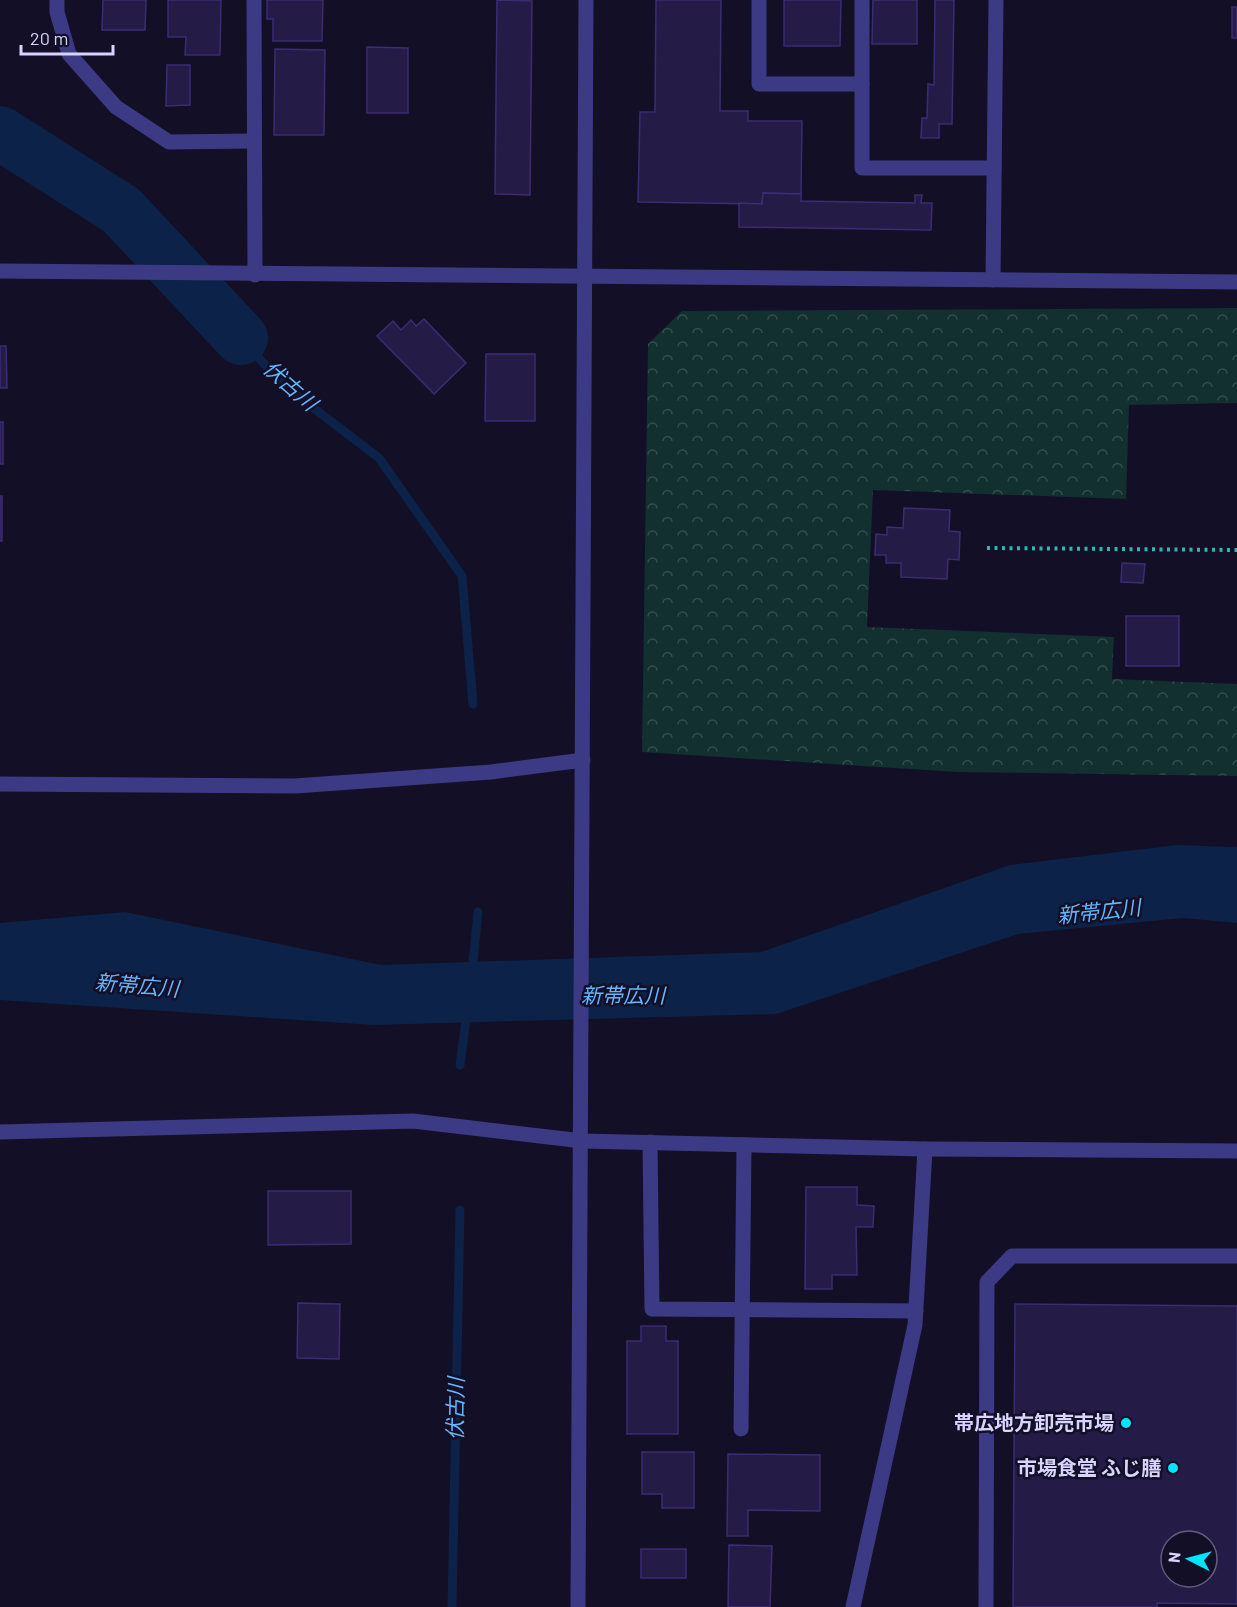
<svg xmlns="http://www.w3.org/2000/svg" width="1237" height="1607" viewBox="0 0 1237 1607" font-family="Barlow,'Noto Sans JP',sans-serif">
<defs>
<pattern id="forest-crowns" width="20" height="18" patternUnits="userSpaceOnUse" patternTransform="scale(1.5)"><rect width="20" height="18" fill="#12302f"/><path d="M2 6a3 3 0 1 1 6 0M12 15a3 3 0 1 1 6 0" fill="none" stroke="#344d4e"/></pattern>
</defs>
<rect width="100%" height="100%" fill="#130f26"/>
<path fill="url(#forest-crowns)" d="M1237 308V403L1129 405 1126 499 873 490 867 627 1114 637 1112 679 1237 684V776L958 772 642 752 648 344 682 311Z"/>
<path fill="#0c2248" d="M1177 845 1237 847V923L1183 918 1018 934 776 1014 373 1025 0 1000V923L125 912 381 965 761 952 1010 865Z"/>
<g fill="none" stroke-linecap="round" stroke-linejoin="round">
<g stroke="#0c2248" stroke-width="9">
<path d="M241 338 282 384 379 458 462 576 473 704"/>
<path d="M472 972 478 912"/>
<path d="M460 1065 467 1012"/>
<path d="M452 1607 460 1210"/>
</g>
<path stroke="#0c2248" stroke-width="54" d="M0 133 121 210 241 338"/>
</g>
<g fill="#241b47" stroke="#3b2d73" stroke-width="1.5" fill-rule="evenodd">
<path d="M103 0H146L145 30H102Z"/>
<path d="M168 0H221L220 55H185L186 37H168Z"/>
<path d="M267 0H323L322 41H273V19H267Z"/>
<path d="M497 0 532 1 530 195 495 194Z"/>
<path d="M656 0H721L720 111H748V121H802L801 194 763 193 762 204 638 202 640 112H655Z"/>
<path d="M784 0H841L840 46H784Z"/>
<path d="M873 0H917V44H872Z"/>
<path d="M935 0H954L952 124H939V138H921L922 118H927L928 84 934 85Z"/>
<rect x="1232" y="7" width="5" height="31"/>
<path d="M367 47 408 48V113H367Z"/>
<path d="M275 49 325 50 324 135H274Z"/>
<path d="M167 65H190V105L166 106Z"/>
<path d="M763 193 801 194V201L915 203V195H922L921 203H932L931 230 739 227V203L762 204Z"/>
<path d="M424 319 466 363 434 394 377 336 393 321 401 330 411 320 416 326Z"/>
<path d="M0 346H6L7 388H0Z"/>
<path d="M486 354H535V421H485Z"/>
<rect x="0" y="422" width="3" height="42"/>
<rect x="0" y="496" width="2" height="45"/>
<path d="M904 508 950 510 949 531 960 532 959 560 948 559 947 579 901 577V563H886V555H875L876 534 887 535V527L903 528Z"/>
<path d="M1122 563 1145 564 1143 583 1121 582Z"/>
<rect x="1126" y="616" width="53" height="50"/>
<path d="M806 1187H857V1205L874 1206 873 1227H856L857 1275H832V1289H805Z"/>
<path d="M268 1191H351V1244L268 1245Z"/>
<path d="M298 1303 340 1304 339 1359 297 1358Z"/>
<path d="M1015 1304 1237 1306V1604L1157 1603V1607H1013ZM1171 1541H1207V1577H1171Z"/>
<path d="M641 1326H666V1341H678V1434H627V1341H641Z"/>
<path d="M642 1452H694V1508H662V1494H642Z"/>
<path d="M728 1454 820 1455V1511L748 1510V1536H727Z"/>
<path d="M729 1545 772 1546 770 1607H728Z"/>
<rect x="641" y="1549" width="45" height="29"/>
</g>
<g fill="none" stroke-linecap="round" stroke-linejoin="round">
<path stroke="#2fb8b0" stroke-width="4" stroke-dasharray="3 4.5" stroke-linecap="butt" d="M987 548 1237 550"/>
<g stroke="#3d3a85" stroke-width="15">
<path d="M57 0V12L69 54 116 107 169 142 254 141"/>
<path d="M254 0 255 275"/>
<path d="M759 0V84H862"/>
<path d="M862 0V168H994"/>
<path d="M0 271 1237 282"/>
<path d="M993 280 996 0"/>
<path d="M0 784 295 786 491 772 583 760"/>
<path d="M0 1132 413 1121 582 1141 925 1149 1237 1151"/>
<path d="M650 1142 652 1309 916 1311"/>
<path d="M741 1429 744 1145"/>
<path d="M578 1607 586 0"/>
<path d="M853 1607 915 1325 925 1149"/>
<path d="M986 1607 987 1282 1012 1256H1237"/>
</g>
</g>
<g fill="#00e5ff" stroke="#130f26" stroke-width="2">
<circle cx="1126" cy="1423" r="6"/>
<circle cx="1173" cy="1468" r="6"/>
</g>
<g text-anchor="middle" stroke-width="5" stroke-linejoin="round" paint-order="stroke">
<g font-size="20" font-weight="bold" fill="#d9d4ff" stroke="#130f26" text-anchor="end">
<text x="1114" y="1430">帯広地方卸売市場</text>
<text x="1161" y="1475">市場食堂 ふじ膳</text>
</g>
<g font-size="21" font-style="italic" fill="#62b6ff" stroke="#130f26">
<text transform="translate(290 386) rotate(41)" y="7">伏古川</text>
<text transform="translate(1099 912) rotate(-6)" y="7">新帯広川</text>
<text transform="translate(137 986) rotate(5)" y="7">新帯広川</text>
<text x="623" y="1003">新帯広川</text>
<text transform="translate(456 1409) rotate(-89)" y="7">伏古川</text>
</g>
</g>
<g transform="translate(1189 1559) rotate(276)"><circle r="28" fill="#130f26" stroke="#625e7d" stroke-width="1.5"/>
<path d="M0-4.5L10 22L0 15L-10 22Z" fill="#00e5ff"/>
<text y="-9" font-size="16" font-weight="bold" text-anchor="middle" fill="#d9d4ff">N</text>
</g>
<path d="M21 45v9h92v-9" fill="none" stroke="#d9d4ff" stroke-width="3"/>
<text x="30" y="45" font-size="18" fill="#d9d4ff" stroke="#130f26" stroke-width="4.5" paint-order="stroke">20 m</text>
</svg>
